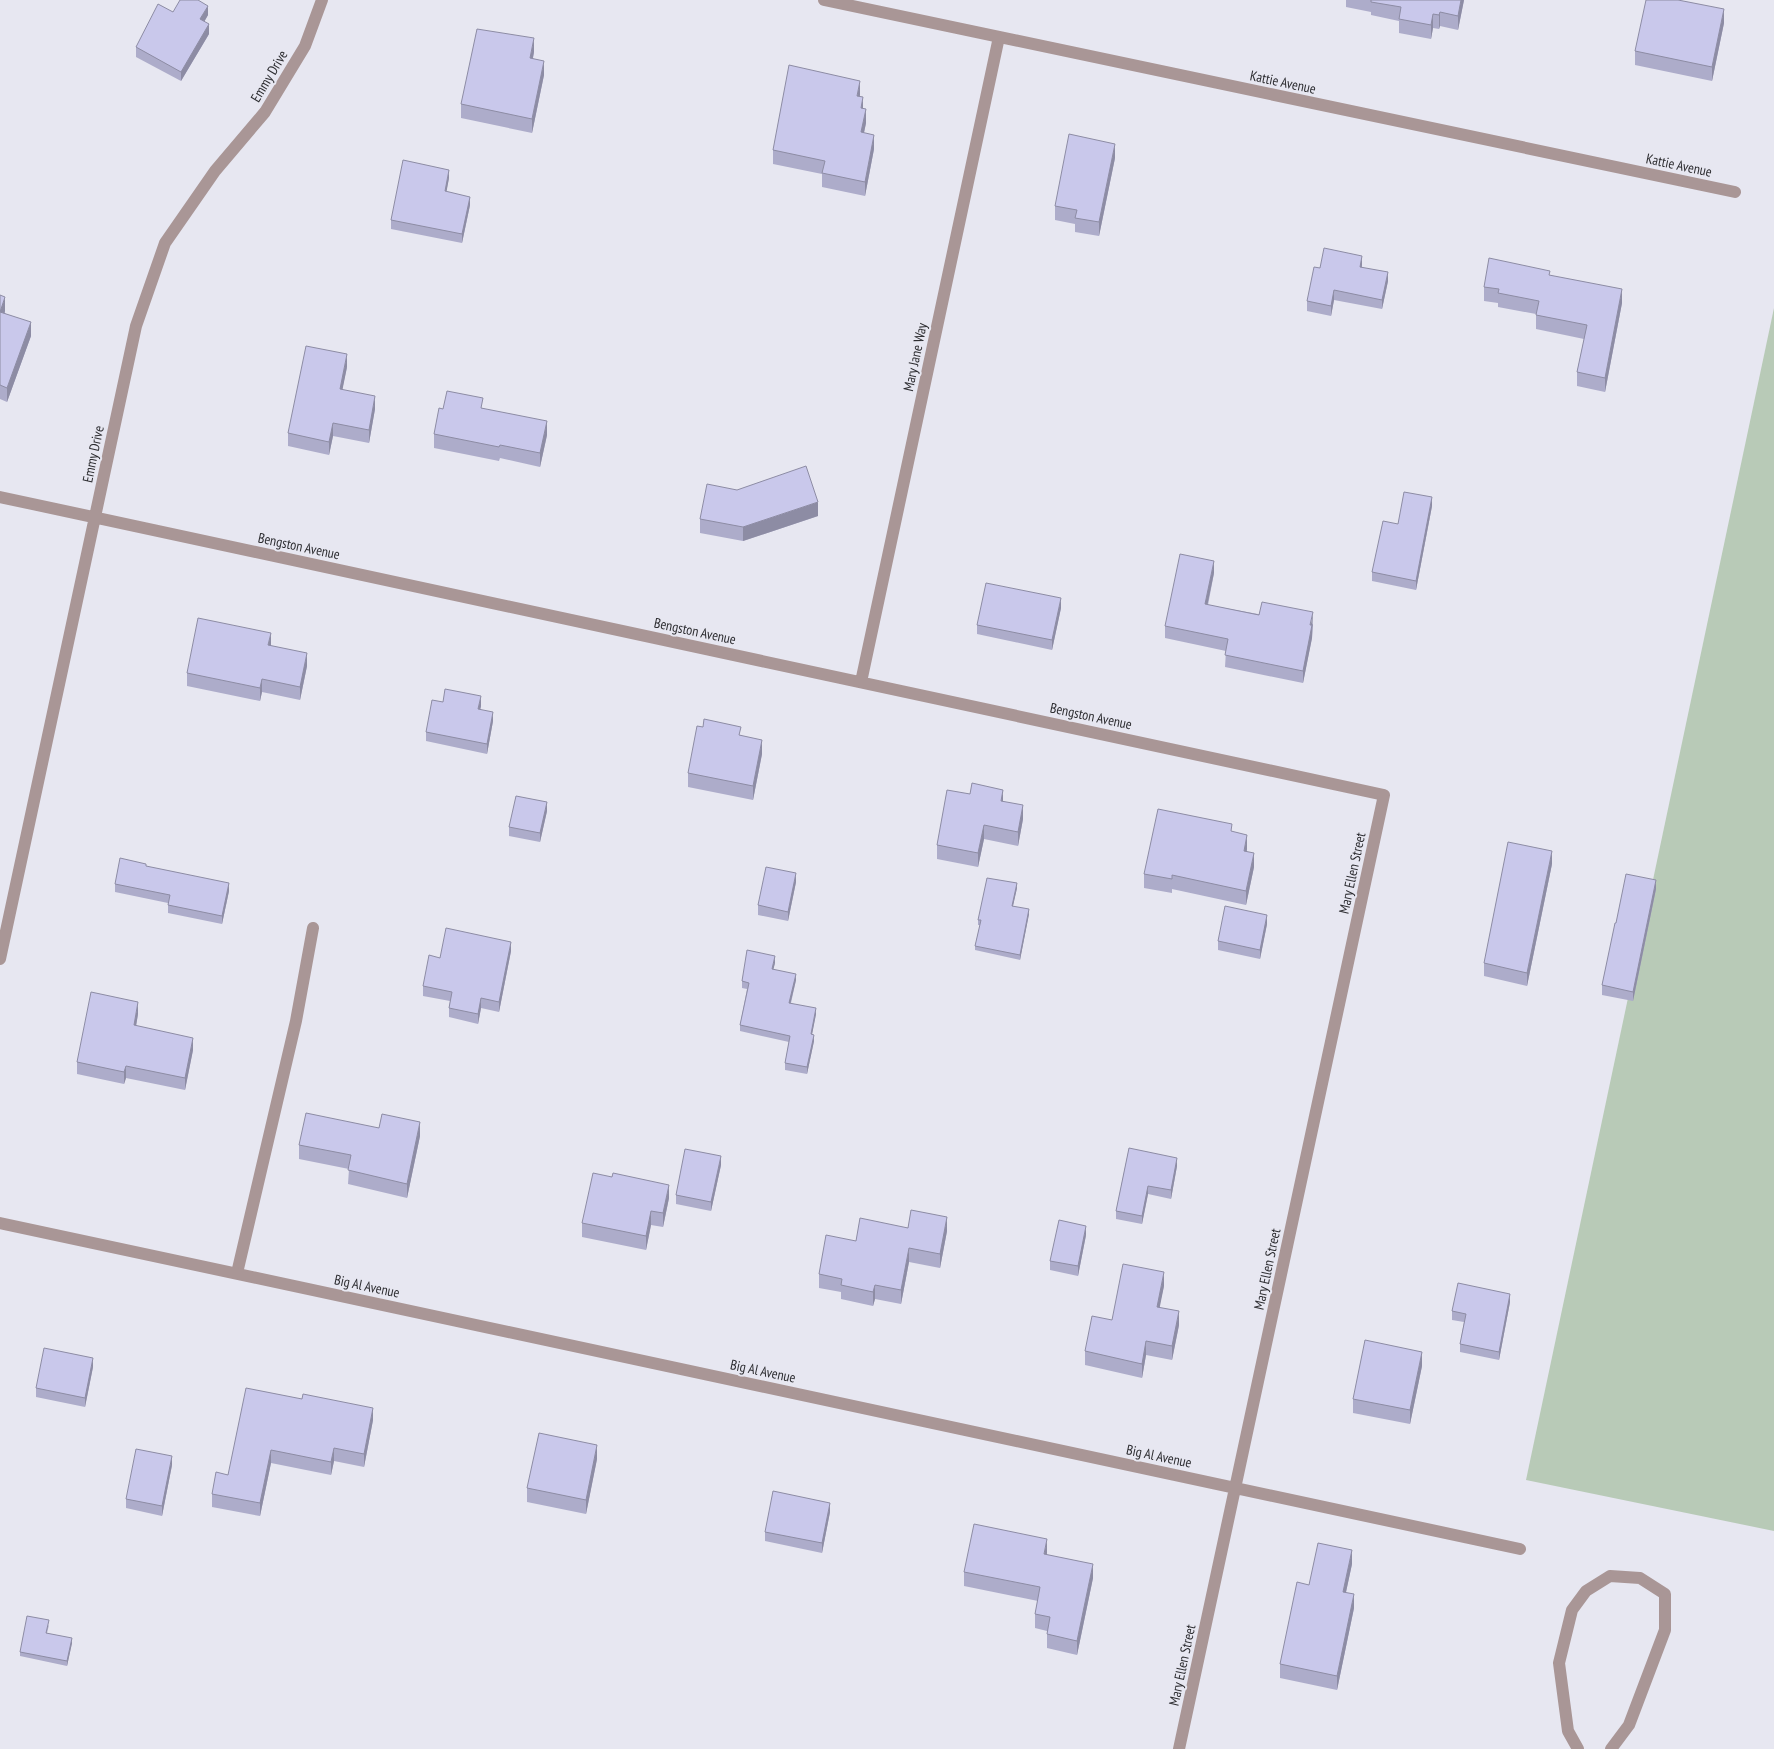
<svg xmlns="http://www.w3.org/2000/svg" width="1774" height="1749" viewBox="0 0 1774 1749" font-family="'PT Sans Narrow',sans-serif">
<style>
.green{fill:#b8cab7}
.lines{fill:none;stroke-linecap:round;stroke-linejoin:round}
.lane{stroke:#a99696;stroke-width:12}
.street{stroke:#a99696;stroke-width:12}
.wall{fill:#adacca}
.shaded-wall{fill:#8d8ca4}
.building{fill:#c9c8eb;stroke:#8d8ca4}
.labels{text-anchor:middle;stroke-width:4;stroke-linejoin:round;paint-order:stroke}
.street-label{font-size:14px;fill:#2d2d31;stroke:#e7e7f1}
</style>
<rect width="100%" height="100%" fill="#e7e7f1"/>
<path class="green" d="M 1774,308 L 1774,1531 L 1526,1480 Z"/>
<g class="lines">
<path class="lane" d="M 237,1273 L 296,1021 L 313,928
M 1578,1749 L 1568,1731 L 1559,1663 L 1572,1610 L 1586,1591 L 1610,1576 L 1640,1578 L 1665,1594 L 1665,1630 L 1629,1725 L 1611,1749"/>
<path class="street" d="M 824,0 L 1735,192
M 0,497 L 1384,795 L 1179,1749
M 861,682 L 999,37
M 0,959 L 136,326 L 165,243 L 215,171 L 265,112 L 305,46 L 322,0
M 0,1223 L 1520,1549"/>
</g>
<path class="wall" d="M 1346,0 L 1464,0 L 1458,30 L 1440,26 L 1439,29 L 1433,28 L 1431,39 L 1399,33 L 1399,21 L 1371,15 L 1371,12 L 1346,7 Z
M 173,12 L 208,15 L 204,22 L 209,34 L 181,81 L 136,57 L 136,47 Z
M 1724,23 L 1712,81 L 1635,65 L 1635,51 Z
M 534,52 L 533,58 L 544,75 L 532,133 L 461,118 L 461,104 Z
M 860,95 L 860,97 L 863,108 L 866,123 L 864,133 L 874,149 L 865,196 L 822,187 L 822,174 L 773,164 L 773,150 Z
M 1115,158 L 1099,236 L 1075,232 L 1075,224 L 1055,220 L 1055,206 Z
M 449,178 L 446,192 L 470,205 L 462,243 L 391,229 L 391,220 Z
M 1362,265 L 1362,267 L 1388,281 L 1382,309 L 1334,300 L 1331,316 L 1307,311 L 1307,301 L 1320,268 Z
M 1550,276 L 1622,303 L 1605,392 L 1577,386 L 1577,372 L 1584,339 L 1536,329 L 1536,314 L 1498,307 L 1498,303 L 1484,301 L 1484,287 Z
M 0,295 L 5,311 L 5,313 L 31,336 L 7,402 L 0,399 Z
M 347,367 L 342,390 L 375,409 L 369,443 L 333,436 L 329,455 L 288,446 L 288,433 Z
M 483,408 L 547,435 L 540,467 L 500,458 L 499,461 L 434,448 L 434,434 L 443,409 Z
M 1432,506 L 1416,590 L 1372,581 L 1372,572 L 1398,524 Z
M 818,516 L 743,541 L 700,533 L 700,519 Z
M 1214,573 L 1208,605 L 1313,624 L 1312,638 L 1303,683 L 1225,667 L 1226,651 L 1165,638 L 1165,626 Z
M 1061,608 L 1052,650 L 977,634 L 977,625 Z
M 271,646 L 307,666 L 300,700 L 262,692 L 260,701 L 187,686 L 187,673 Z
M 443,702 L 481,706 L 480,710 L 493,721 L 487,754 L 426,741 L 426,732 Z
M 741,735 L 762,754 L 753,800 L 688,787 L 688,773 Z
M 970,794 L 1003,801 L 1023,819 L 1018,846 L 984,839 L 978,867 L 937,859 L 937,845 Z
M 547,811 L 540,842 L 509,836 L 509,827 Z
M 1232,832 L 1247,849 L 1247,851 L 1254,867 L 1246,905 L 1172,889 L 1172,893 L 1144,888 L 1144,874 Z
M 1552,864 L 1527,986 L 1484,976 L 1484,963 Z
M 146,866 L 229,891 L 222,924 L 168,913 L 168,903 L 115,892 L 115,884 Z
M 796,882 L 788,921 L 758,915 L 758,905 Z
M 1017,888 L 1013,906 L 1029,914 L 1020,960 L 975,950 L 975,946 L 980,925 L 978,925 L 978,920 Z
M 1656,889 L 1633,1001 L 1602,995 L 1602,985 L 1616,923 Z
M 1267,924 L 1260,959 L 1218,950 L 1218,941 Z
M 511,951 L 499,1012 L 481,1008 L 478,1024 L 449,1017 L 449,1008 L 450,1001 L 423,996 L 423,986 L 440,958 Z
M 775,963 L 773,969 L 796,980 L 791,1003 L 816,1014 L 812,1034 L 814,1041 L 807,1074 L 785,1070 L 785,1063 L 789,1042 L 740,1031 L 740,1025 L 747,989 L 742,988 L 742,981 Z
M 138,1014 L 136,1026 L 193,1050 L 185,1090 L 126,1078 L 124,1084 L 77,1074 L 77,1062 Z
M 420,1136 L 407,1198 L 348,1184 L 349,1169 L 299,1159 L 299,1145 Z
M 1129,1148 L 1177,1166 L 1171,1199 L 1148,1194 L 1142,1224 L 1116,1219 L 1116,1211 Z
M 721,1165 L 711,1211 L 676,1204 L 676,1195 Z
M 612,1177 L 669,1198 L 663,1227 L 651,1225 L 646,1250 L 582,1237 L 582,1223 Z
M 908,1228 L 947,1231 L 940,1268 L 909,1262 L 901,1304 L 875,1299 L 873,1306 L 841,1299 L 841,1292 L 819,1288 L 819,1274 L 856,1241 Z
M 1086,1235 L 1078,1276 L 1050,1270 L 1050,1261 Z
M 1164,1286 L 1159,1307 L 1179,1325 L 1172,1360 L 1146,1355 L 1142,1378 L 1085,1365 L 1085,1351 L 1112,1320 Z
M 1510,1302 L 1499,1360 L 1460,1352 L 1460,1344 L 1464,1322 L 1452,1320 L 1452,1311 Z
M 1422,1366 L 1410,1424 L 1353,1413 L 1353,1399 Z
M 93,1367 L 85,1407 L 36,1397 L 36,1388 Z
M 302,1399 L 373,1420 L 364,1467 L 334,1461 L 331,1475 L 271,1463 L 260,1516 L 212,1507 L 212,1494 L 228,1475 Z
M 597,1459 L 586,1514 L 527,1502 L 527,1488 Z
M 172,1465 L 162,1516 L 126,1508 L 126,1499 Z
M 830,1512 L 822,1553 L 765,1541 L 765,1532 Z
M 1047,1553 L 1047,1555 L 1093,1578 L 1077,1655 L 1047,1648 L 1047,1631 L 1035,1628 L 1035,1614 L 1038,1601 L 964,1586 L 964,1572 Z
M 1352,1564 L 1346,1592 L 1354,1608 L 1337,1690 L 1280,1678 L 1280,1664 L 1309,1585 Z
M 49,1625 L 47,1633 L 72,1643 L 67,1666 L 20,1656 L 20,1652 Z"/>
<path class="shaded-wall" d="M 1461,0 L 1464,0 L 1458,30 L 1458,16 Z
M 208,6 L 208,15 L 200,29 L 200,19 Z
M 1724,9 L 1724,23 L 1712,81 L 1712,67 Z
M 1440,12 L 1440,26 L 1439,29 L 1439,15 Z
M 1433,14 L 1433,28 L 1431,39 L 1431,25 Z
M 209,24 L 209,34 L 181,81 L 181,72 Z
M 534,38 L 534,52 L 530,72 L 530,58 Z
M 544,61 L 544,75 L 532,133 L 532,119 Z
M 860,81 L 860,95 L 857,110 L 857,96 Z
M 863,97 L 863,111 L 861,108 Z
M 866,109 L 866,123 L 861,146 L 861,132 Z
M 874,135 L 874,149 L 865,196 L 865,182 Z
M 1115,144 L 1115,158 L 1099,236 L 1099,222 Z
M 449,170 L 449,178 L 445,200 L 445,191 Z
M 470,197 L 470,205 L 462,243 L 462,234 Z
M 1362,256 L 1362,265 L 1360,276 L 1360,267 Z
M 1388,272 L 1388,281 L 1382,309 L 1382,300 Z
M 1622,289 L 1622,303 L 1605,392 L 1605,378 Z
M 1334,290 L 1334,300 L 1331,316 L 1331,306 Z
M 5,297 L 5,311 L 0,326 L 0,312 Z
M 31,322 L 31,336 L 7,402 L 7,388 Z
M 347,354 L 347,367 L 340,402 L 340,389 Z
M 375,396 L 375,409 L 369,443 L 369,430 Z
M 547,421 L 547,435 L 540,467 L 540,453 Z
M 333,423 L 333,436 L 329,455 L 329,442 Z
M 1432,497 L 1432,506 L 1416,590 L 1416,581 Z
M 818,502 L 818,516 L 743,541 L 743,527 Z
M 1214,561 L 1214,573 L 1205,616 L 1205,604 Z
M 1061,598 L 1061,608 L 1052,650 L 1052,640 Z
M 1313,612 L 1312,638 L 1303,683 L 1303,671 Z
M 271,633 L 271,646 L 268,658 L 268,645 Z
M 307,653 L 307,666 L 300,700 L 300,687 Z
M 262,679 L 262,692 L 260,701 L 260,688 Z
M 481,696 L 481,706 L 478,719 L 478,709 Z
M 493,712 L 493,721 L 487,754 L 487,744 Z
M 762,740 L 762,754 L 753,800 L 753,786 Z
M 1003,790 L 1003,803 L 1001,801 Z
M 547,802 L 547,811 L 540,842 L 540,833 Z
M 1023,805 L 1023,819 L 1018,846 L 1018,832 Z
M 984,825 L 984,839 L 978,867 L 978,853 Z
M 1247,835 L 1247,849 L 1244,865 L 1244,851 Z
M 1552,851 L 1552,864 L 1527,986 L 1527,973 Z
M 1254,853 L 1254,867 L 1246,905 L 1246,891 Z
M 796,873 L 796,882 L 788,921 L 788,912 Z
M 1656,880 L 1656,889 L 1633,1001 L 1633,992 Z
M 229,883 L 229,891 L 222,924 L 222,916 Z
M 1017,883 L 1017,888 L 1012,910 L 1012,906 Z
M 1029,909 L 1029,914 L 1020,960 L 1020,955 Z
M 1267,915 L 1267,924 L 1260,959 L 1260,950 Z
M 511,942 L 511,951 L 499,1012 L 499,1002 Z
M 775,956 L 775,963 L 772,975 L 772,969 Z
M 796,974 L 796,980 L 789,1009 L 789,1003 Z
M 481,998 L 481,1008 L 478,1024 L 478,1014 Z
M 138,1002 L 138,1014 L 134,1038 L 134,1025 Z
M 816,1008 L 816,1014 L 811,1040 L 811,1034 Z
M 814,1035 L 814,1041 L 807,1074 L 807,1067 Z
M 193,1038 L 193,1050 L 185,1090 L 185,1078 Z
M 126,1066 L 126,1078 L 124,1084 L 124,1072 Z
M 420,1122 L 420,1136 L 407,1198 L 407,1184 Z
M 721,1156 L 721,1165 L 711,1211 L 711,1202 Z
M 1177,1158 L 1177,1166 L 1171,1199 L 1171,1190 Z
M 669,1185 L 669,1198 L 663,1227 L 663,1213 Z
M 1148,1186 L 1148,1194 L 1142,1224 L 1142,1216 Z
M 651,1211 L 651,1225 L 646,1250 L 646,1236 Z
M 947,1217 L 947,1231 L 940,1268 L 940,1254 Z
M 1086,1226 L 1086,1235 L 1078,1276 L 1078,1266 Z
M 909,1248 L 909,1262 L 901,1304 L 901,1290 Z
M 1164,1272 L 1164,1286 L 1157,1321 L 1157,1307 Z
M 875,1285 L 875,1299 L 873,1306 L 873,1292 Z
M 1510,1294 L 1510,1302 L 1499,1360 L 1499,1352 Z
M 1179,1311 L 1179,1325 L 1172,1360 L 1172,1346 Z
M 1146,1341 L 1146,1355 L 1142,1378 L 1142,1364 Z
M 1422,1352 L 1422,1366 L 1410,1424 L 1410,1410 Z
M 93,1358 L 93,1367 L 85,1407 L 85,1398 Z
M 373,1408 L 373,1420 L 364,1467 L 364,1454 Z
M 597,1445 L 597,1459 L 586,1514 L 586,1500 Z
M 334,1448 L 334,1461 L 331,1475 L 331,1462 Z
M 271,1450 L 271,1463 L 260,1516 L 260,1503 Z
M 172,1456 L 172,1465 L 162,1516 L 162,1506 Z
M 830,1503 L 830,1512 L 822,1553 L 822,1543 Z
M 1047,1539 L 1047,1553 L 1044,1568 L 1044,1554 Z
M 1352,1550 L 1352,1564 L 1343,1606 L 1343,1592 Z
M 1093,1564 L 1093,1578 L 1077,1655 L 1077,1641 Z
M 1354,1594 L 1354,1608 L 1337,1690 L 1337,1676 Z
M 72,1638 L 72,1643 L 67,1666 L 67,1661 Z"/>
<path class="building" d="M 180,0 L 198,0 L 208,6 L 200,19 L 209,24 L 181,72 L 136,47 L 158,4 L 173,12 Z
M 1371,0 L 1461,0 L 1458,16 L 1440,12 L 1439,15 L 1433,14 L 1431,25 L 1399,19 L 1401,7 L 1371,2 Z
M 1646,0 L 1678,0 L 1724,9 L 1712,67 L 1635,51 Z
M 477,29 L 534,38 L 530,58 L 544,61 L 532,119 L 461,104 Z
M 789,65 L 860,81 L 857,96 L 863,97 L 861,108 L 866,109 L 861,132 L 874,135 L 865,182 L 822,173 L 825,161 L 773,150 Z
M 1069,134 L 1115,144 L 1099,222 L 1075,218 L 1077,210 L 1055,206 Z
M 403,160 L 449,170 L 445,191 L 470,197 L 462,234 L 391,220 Z
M 1324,248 L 1362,256 L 1360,267 L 1388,272 L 1382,300 L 1334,290 L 1331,306 L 1307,301 L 1314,267 L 1320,268 Z
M 1489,258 L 1550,271 L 1549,275 L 1622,289 L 1605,378 L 1577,372 L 1587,325 L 1536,315 L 1539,301 L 1498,293 L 1499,289 L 1484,287 Z
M 0,295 L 5,297 L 0,312 L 31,322 L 7,388 L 0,385 Z
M 306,346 L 347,354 L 340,389 L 375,396 L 369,430 L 333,423 L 329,442 L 288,433 Z
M 447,391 L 483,398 L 481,408 L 547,421 L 540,453 L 500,445 L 499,447 L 434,434 L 439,408 L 443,409 Z
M 806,466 L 818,502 L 743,527 L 700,519 L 707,484 L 737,490 Z
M 1404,492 L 1432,497 L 1416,581 L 1372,572 L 1383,521 L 1398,524 Z
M 1180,554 L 1214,561 L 1205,604 L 1259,615 L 1262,602 L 1313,612 L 1310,625 L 1312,625 L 1303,671 L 1225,655 L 1228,639 L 1165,626 Z
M 986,583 L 1061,598 L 1052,640 L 977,625 Z
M 198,618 L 271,633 L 268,645 L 307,653 L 300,687 L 262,679 L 260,688 L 187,673 Z
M 445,689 L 481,696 L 478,709 L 493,712 L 487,744 L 426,732 L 432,700 L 443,702 Z
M 704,719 L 741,727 L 739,735 L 762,740 L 753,786 L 688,773 L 697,726 L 703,727 Z
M 972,783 L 1003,790 L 1001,801 L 1023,805 L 1018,832 L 984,825 L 978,853 L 937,845 L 947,790 L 970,794 Z
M 516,796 L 547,802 L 540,833 L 509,827 Z
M 1158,809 L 1232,824 L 1231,831 L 1247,835 L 1244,851 L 1254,853 L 1246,891 L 1172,875 L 1172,879 L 1144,874 Z
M 1508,842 L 1552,851 L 1527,973 L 1484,963 Z
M 120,858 L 146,864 L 146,866 L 229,883 L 222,916 L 168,905 L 170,895 L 115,884 Z
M 766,867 L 796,873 L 788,912 L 758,905 Z
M 1626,874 L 1656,880 L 1633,992 L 1602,985 L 1615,923 L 1616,923 Z
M 987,878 L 1017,883 L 1012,906 L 1029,909 L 1020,955 L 975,946 L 981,920 L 978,920 Z
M 1225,906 L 1267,915 L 1260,950 L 1218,941 Z
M 446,928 L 511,942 L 499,1002 L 481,998 L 478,1014 L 449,1008 L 452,992 L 423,986 L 429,955 L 440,958 Z
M 747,950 L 775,956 L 772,969 L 796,974 L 789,1003 L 816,1008 L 811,1034 L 814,1035 L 807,1067 L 785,1063 L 790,1036 L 740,1025 L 749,983 L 742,981 Z
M 91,992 L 138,1002 L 134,1025 L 193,1038 L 185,1078 L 126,1066 L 124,1072 L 77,1062 Z
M 306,1113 L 379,1128 L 382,1114 L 420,1122 L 407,1184 L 348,1170 L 351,1155 L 299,1145 Z
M 1129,1148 L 1177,1158 L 1171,1190 L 1148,1186 L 1142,1216 L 1116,1211 Z
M 685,1149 L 721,1156 L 711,1202 L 676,1195 Z
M 593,1173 L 612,1177 L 613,1173 L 669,1185 L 663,1213 L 651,1211 L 646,1236 L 582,1223 Z
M 911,1210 L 947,1217 L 940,1254 L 909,1248 L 901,1290 L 875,1285 L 873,1292 L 841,1285 L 842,1279 L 819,1274 L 826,1235 L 856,1241 L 860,1218 L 908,1228 Z
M 1059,1220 L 1086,1226 L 1078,1266 L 1050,1261 Z
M 1123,1264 L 1164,1272 L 1157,1307 L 1179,1311 L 1172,1346 L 1146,1341 L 1142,1364 L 1085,1351 L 1092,1316 L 1112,1320 Z
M 1458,1283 L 1510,1294 L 1499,1352 L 1460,1344 L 1466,1314 L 1452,1311 Z
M 1365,1340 L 1422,1352 L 1410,1410 L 1353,1399 Z
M 44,1348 L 93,1358 L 85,1398 L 36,1388 Z
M 246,1388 L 302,1399 L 303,1394 L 373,1408 L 364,1454 L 334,1448 L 331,1462 L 271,1450 L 260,1503 L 212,1494 L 216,1472 L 228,1475 Z
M 539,1433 L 597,1445 L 586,1500 L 527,1488 Z
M 136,1449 L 172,1456 L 162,1506 L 126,1499 Z
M 773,1491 L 830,1503 L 822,1543 L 765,1532 Z
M 974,1524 L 1047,1539 L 1044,1554 L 1093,1564 L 1077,1641 L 1047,1634 L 1050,1617 L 1035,1614 L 1040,1587 L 964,1572 Z
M 1318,1543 L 1352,1550 L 1343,1592 L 1354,1594 L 1337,1676 L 1280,1664 L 1297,1582 L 1309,1585 Z
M 27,1616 L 49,1620 L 46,1633 L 72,1638 L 67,1661 L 20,1652 Z"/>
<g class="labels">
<g class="street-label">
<text transform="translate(269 76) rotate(-59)" y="5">Emmy Drive</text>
<text transform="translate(1283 82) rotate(12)" y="5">Kattie Avenue</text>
<text transform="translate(1679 165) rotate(12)" y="5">Kattie Avenue</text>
<text transform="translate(915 357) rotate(-78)" y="5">Mary Jane Way</text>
<text transform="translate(93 454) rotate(-78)" y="5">Emmy Drive</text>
<text transform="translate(299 546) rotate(12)" y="5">Bengston Avenue</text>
<text transform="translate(695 631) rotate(12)" y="5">Bengston Avenue</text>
<text transform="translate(1091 716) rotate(12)" y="5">Bengston Avenue</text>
<text transform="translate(1352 873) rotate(-78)" y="5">Mary Ellen Street</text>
<text transform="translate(1267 1269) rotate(-78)" y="5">Mary Ellen Street</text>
<text transform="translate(367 1286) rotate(12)" y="5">Big Al Avenue</text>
<text transform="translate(763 1371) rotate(12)" y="5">Big Al Avenue</text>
<text transform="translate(1159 1456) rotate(12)" y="5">Big Al Avenue</text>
<text transform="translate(1182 1665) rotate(-78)" y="5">Mary Ellen Street</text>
</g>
</g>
</svg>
